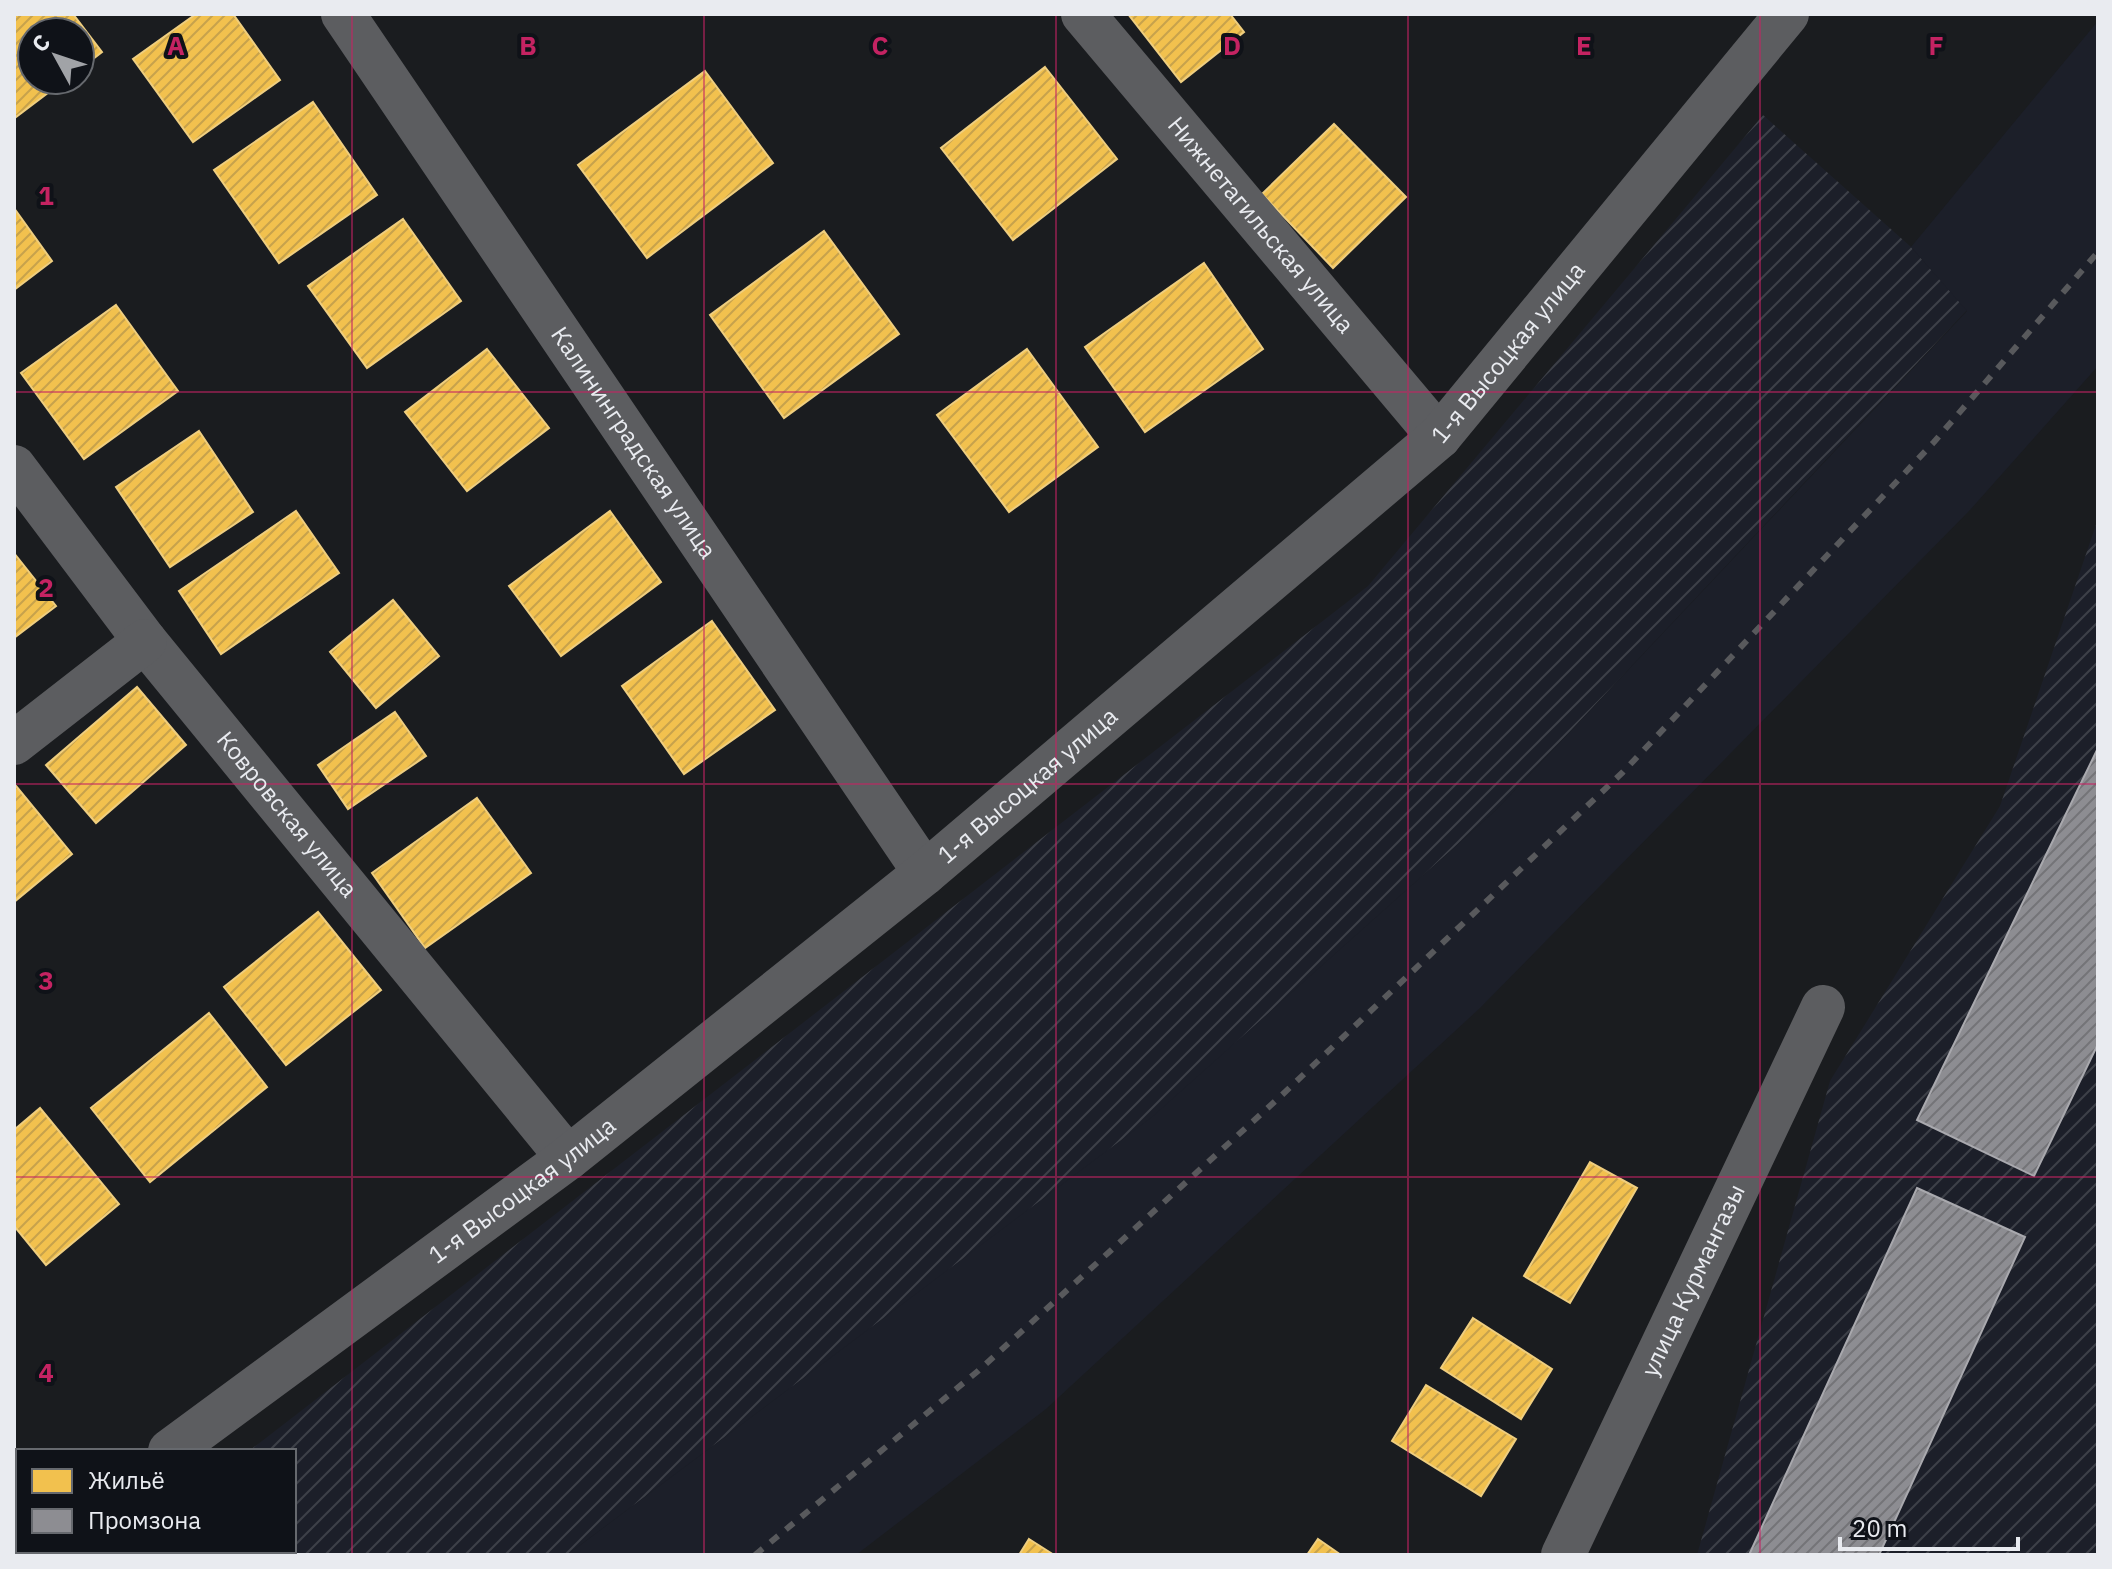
<svg xmlns="http://www.w3.org/2000/svg" width="2112" height="1569" viewBox="0 0 2112 1569" font-family="'IBM Plex Sans',sans-serif">
<style>
.industrial{fill:url(#industrial-furrows)}
.built{fill:#1c1f29}
.homes{fill:url(#homes-hatch);stroke:#efce7f;stroke-width:2}
.industry{fill:url(#industry-hatch);stroke:#a9a9ae;stroke-width:2}
.lines{fill:none;stroke-linecap:round;stroke-linejoin:round}
.street{stroke:#5c5d60;stroke-width:44}
.rail{stroke:#58595c;stroke-width:6;stroke-dasharray:10 10;stroke-linecap:butt}
.grid{fill:none;stroke:#c42362;stroke-width:2;stroke-opacity:0.55}
.labels{text-anchor:middle;stroke-width:8;stroke-linejoin:round;paint-order:stroke}
.street-label{font-size:24px;fill:#e9ebf0;stroke:#0f1218}
.grid-label{font-size:26px;text-anchor:middle;font-weight:bold;fill:#c42362;stroke:#0f1218;stroke-width:8;stroke-linejoin:round;paint-order:stroke}
</style>
<defs>
<pattern id="industrial-furrows" width="10" height="10" patternUnits="userSpaceOnUse" patternTransform="scale(2)"><rect width="10" height="10" fill="#1c1f29"/><path d="M-1 1l2-2M0 10L10 0M9 11l2-2" fill="none" stroke="#3d4048"/></pattern>
<pattern id="homes-hatch" width="6" height="6" patternUnits="userSpaceOnUse" patternTransform="scale(2)"><rect width="6" height="6" fill="#f2c14e"/><path d="M-1 1l2-2M0 6l6-6M5 7l2-2" fill="none" stroke="#c7a24c"/></pattern>
<pattern id="industry-hatch" width="6" height="6" patternUnits="userSpaceOnUse" patternTransform="scale(2)"><rect width="6" height="6" fill="#8d8d92"/><path d="M-1 1l2-2M0 6l6-6M5 7l2-2" fill="none" stroke="#747478"/></pattern>
</defs>
<rect width="100%" height="100%" fill="#1a1c1f"/>
<path class="industrial" d="M 1763,115 L 1911,247 L 1967,310 L 1496,810 L 1153,1117 L 567,1555 L 114,1555 L 120,1551 L 294,1551 L 294,1451 L 249,1451 L 1368,586 Z
M 2098,519 L 2098,1555 L 1697,1555 L 1830,1081 L 2000,806 Z"/>
<path class="built" d="M 2098,21 L 2098,366 L 1970,510 L 1480,1008 L 1046,1409 L 856,1555 L 567,1555 L 1152,1117 L 1496,810 L 1967,311 L 1911,247 Z"/>
<path class="homes" d="M 14,14 L 73,14 L 102,52 L 80,69 L 80,32 L 32,32 L 32,80 L 65,80 L 16,117 L 14,114 Z
M 196,14 L 233,14 L 280,80 L 193,142 L 133,59 Z
M 1128,14 L 1230,14 L 1244,32 L 1181,82 Z
M 1045,67 L 1117,159 L 1013,240 L 941,148 Z
M 705,71 L 773,163 L 647,258 L 578,165 Z
M 313,102 L 377,195 L 279,263 L 214,170 Z
M 1334,124 L 1406,197 L 1333,268 L 1262,194 Z
M 14,208 L 52,261 L 14,290 Z
M 403,219 L 461,301 L 367,368 L 308,286 Z
M 824,231 L 899,334 L 784,418 L 710,315 Z
M 1204,263 L 1263,349 L 1145,432 L 1085,347 Z
M 116,305 L 178,391 L 84,459 L 21,373 Z
M 487,349 L 549,428 L 467,491 L 405,412 Z
M 1027,349 L 1098,447 L 1009,512 L 937,415 Z
M 199,431 L 253,512 L 170,567 L 116,487 Z
M 296,511 L 339,573 L 221,654 L 179,591 Z
M 610,511 L 661,582 L 561,656 L 509,586 Z
M 14,553 L 56,606 L 14,638 Z
M 393,600 L 439,656 L 376,708 L 330,652 Z
M 712,621 L 775,710 L 684,774 L 622,686 Z
M 137,687 L 186,745 L 96,823 L 46,765 Z
M 395,712 L 426,756 L 348,809 L 318,765 Z
M 16,786 L 72,854 L 14,902 L 14,787 Z
M 477,798 L 531,873 L 425,948 L 372,873 Z
M 318,912 L 381,990 L 286,1065 L 224,987 Z
M 209,1013 L 267,1087 L 150,1182 L 91,1108 Z
M 40,1108 L 119,1204 L 46,1265 L 14,1226 L 14,1130 Z
M 1590,1162 L 1637,1188 L 1570,1303 L 1524,1276 Z
M 1473,1318 L 1552,1369 L 1521,1419 L 1441,1368 Z
M 1426,1385 L 1516,1439 L 1481,1496 L 1392,1441 Z
M 1029,1539 L 1054,1555 L 1019,1555 Z
M 1318,1539 L 1341,1555 L 1307,1555 Z"/>
<path class="industry" d="M 2098,748 L 2098,1044 L 2034,1176 L 1917,1120 Z
M 1917,1188 L 2025,1237 L 1879,1555 L 1749,1555 Z"/>
<g class="lines">
<g class="street">
<path id="s1" d="M 343,14 L 925,873"/>
<path id="s2" d="M 1083,14 L 1439,437"/>
<path id="s3" d="M 14,467 L 145,641 L 568,1158"/>
<path d="M 14,743 L 145,641"/>
<path id="s4" d="M 170,1451 L 568,1158 L 925,873 L 1439,437 L 1787,14"/>
<path d="M 15,1555 L 21,1551"/>
<path id="s5" d="M 1563,1555 L 1823,1007"/>
</g>
<path class="rail" d="M 755,1555 L 978,1371 L 1282,1095 L 1623,772 L 1934,442 L 2098,252"/>
</g>
<path class="grid" d="M 352,14 L 352,1555M 704,14 L 704,1555M 1056,14 L 1056,1555M 1408,14 L 1408,1555M 1760,14 L 1760,1555M 14,392 L 2098,392M 14,784 L 2098,784M 14,1177 L 2098,1177"/>
<g class="labels">
<g class="street-label">
<text dy="8" stroke="none"><textPath href="#s2" startOffset="276">Нижнетагильская улица</textPath></text>
<text dy="8" stroke="none"><textPath href="#s4" startOffset="1734">1-я Высоцкая улица</textPath></text>
<text dy="8" stroke="none"><textPath href="#s1" startOffset="518">Калининградская улица</textPath></text>
<text dy="8" stroke="none"><textPath href="#s4" startOffset="1086">1-я Высоцкая улица</textPath></text>
<text dy="8" stroke="none"><textPath href="#s3" startOffset="442">Ковровская улица</textPath></text>
<text dy="8" stroke="none"><textPath href="#s4" startOffset="438">1-я Высоцкая улица</textPath></text>
<text dy="8" stroke="none"><textPath href="#s5" startOffset="304">улица Курмангазы</textPath></text>
</g>
</g>
<g class="grid-label">
<text x="176" y="55">A</text>
<text x="528" y="55">B</text>
<text x="880" y="55">C</text>
<text x="1232" y="55">D</text>
<text x="1584" y="55">E</text>
<text x="1936" y="55">F</text>
<text x="46" y="205">1</text>
<text x="46" y="597">2</text>
<text x="46" y="990">3</text>
<text x="46" y="1382">4</text>
</g>
<rect width="2112" height="1569" fill="none" stroke="#e9ebf0" stroke-width="32"/>
<rect x="16" y="1449" width="280" height="104" fill="#0f1218" stroke="#66696e" stroke-width="2"/>
<rect x="32" y="1469" width="40" height="24" fill="#f2c14e" stroke="#66696e" stroke-width="2"/>
<text x="88" y="1489" font-size="24" fill="#e9ebf0">Жильё</text>
<rect x="32" y="1509" width="40" height="24" fill="#8d8d92" stroke="#66696e" stroke-width="2"/>
<text x="88" y="1529" font-size="24" fill="#e9ebf0">Промзона</text>
<g transform="translate(56 56) rotate(310)"><circle r="38" fill="#0f1218" stroke="#66696e" stroke-width="2"/>
<path d="M0-6L14 30L0 20L-14 30Z" fill="#a1a3a7"/>
<text y="-12" font-size="22" font-weight="bold" text-anchor="middle" fill="#e9ebf0">С</text>
</g>
<path d="M1840 1537v12h178v-12" fill="none" stroke="#e9ebf0" stroke-width="4"/>
<text x="1852" y="1537" font-size="24" fill="#e9ebf0" stroke="#0f1218" stroke-width="6" paint-order="stroke">20 m</text>
</svg>
